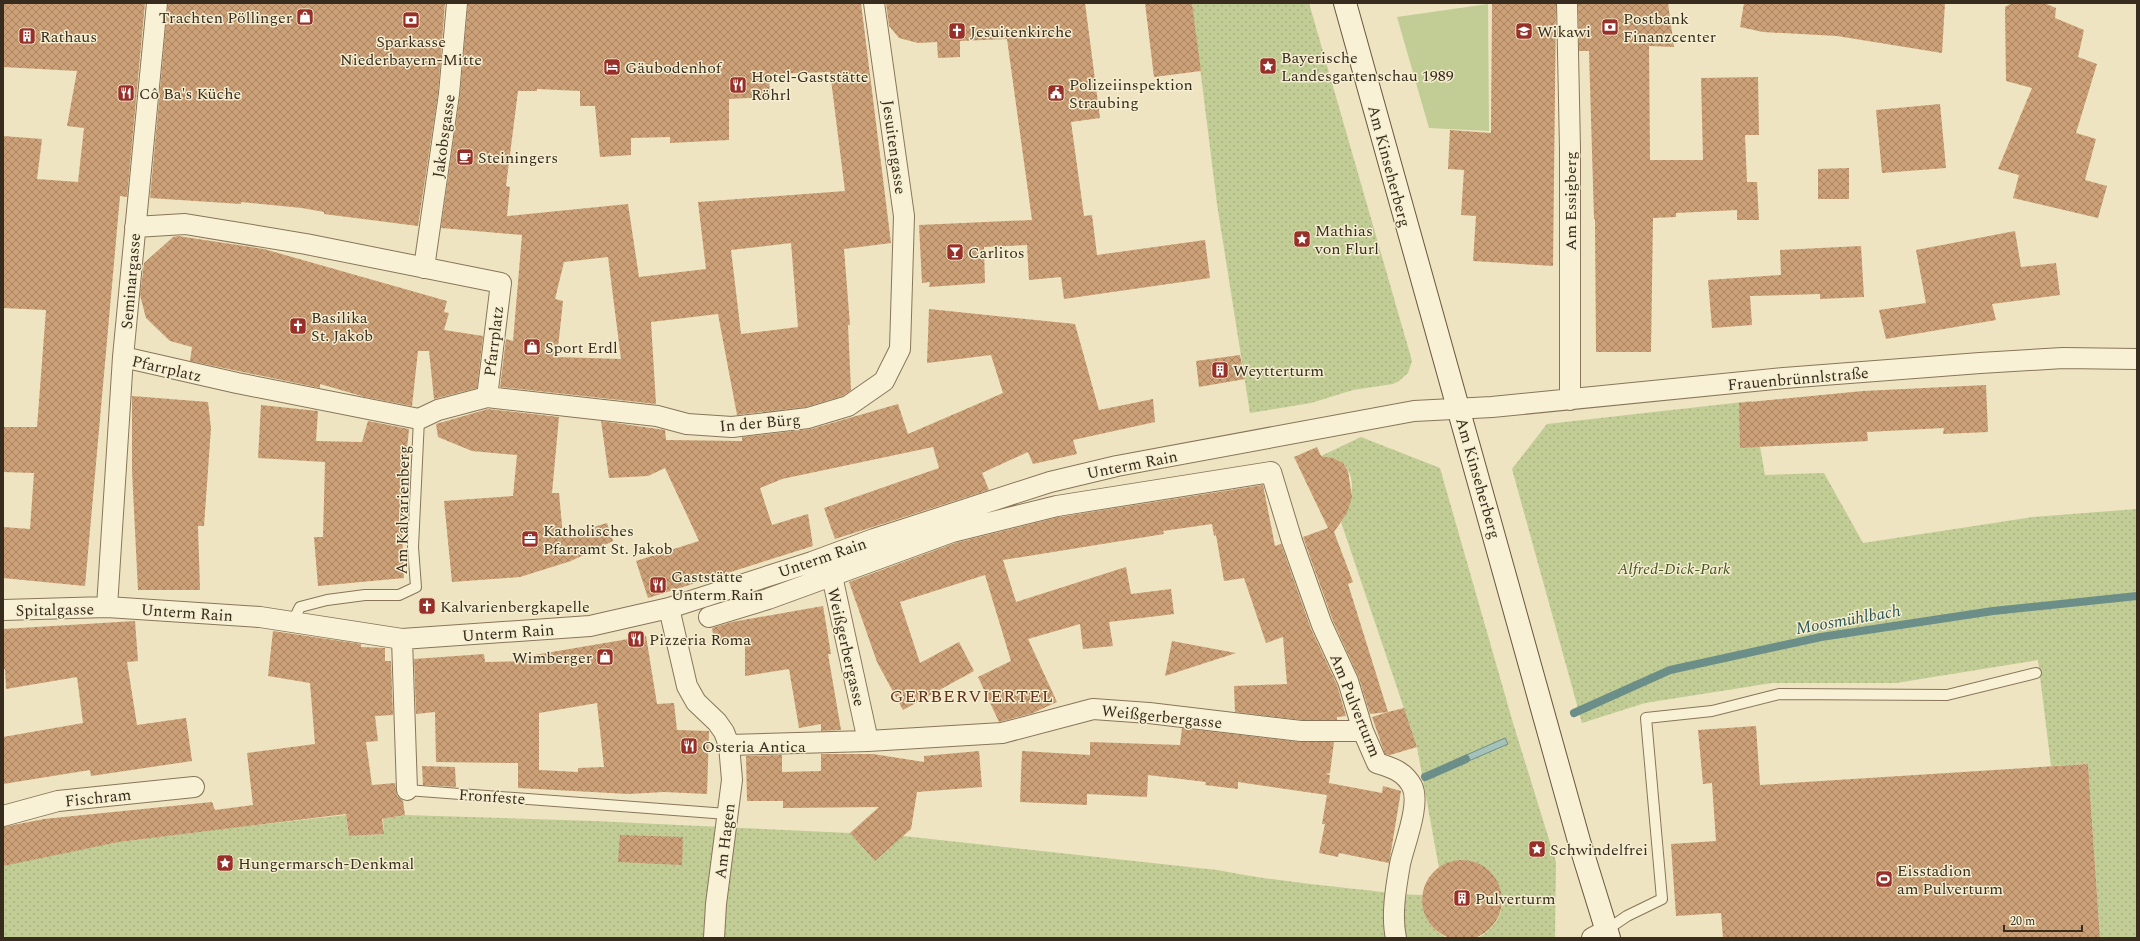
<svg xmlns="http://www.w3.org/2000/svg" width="2140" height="941" viewBox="0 0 2140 941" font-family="Spectral,serif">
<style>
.green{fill:#c2cc95}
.park{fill:url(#park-dots)}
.water{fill:#a4c1ba;stroke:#6b8f88}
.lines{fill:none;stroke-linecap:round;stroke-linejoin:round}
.stream{stroke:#6b8f88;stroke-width:8}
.building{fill:url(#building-cross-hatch);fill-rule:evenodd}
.lane-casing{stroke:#887559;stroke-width:12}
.street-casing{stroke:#887559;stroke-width:22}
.secondary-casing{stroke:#6a563c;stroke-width:24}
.lane{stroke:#f9f1d5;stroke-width:10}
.street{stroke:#f9f1d5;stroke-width:20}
.secondary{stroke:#f9f1d5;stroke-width:22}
.labels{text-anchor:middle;stroke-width:3;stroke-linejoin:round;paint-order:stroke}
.poi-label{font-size:16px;fill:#372c1d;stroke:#f6eed1;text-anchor:start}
.street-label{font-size:16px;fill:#372c1d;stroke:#f6eed1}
.park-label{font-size:16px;font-style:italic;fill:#445423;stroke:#f6eed1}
.water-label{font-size:17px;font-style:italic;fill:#2c5757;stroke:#f6eed1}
.quarter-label{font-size:18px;letter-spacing:1px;fill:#64311c;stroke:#f6eed1}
</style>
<defs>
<pattern id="park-dots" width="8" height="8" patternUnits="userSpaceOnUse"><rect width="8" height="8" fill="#c2cc95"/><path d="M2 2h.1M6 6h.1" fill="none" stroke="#a7af80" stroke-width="1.8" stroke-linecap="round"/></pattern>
<pattern id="building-cross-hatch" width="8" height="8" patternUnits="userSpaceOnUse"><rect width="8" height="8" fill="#cda177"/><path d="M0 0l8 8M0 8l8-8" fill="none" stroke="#a78361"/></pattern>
</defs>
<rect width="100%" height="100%" fill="#eee4c1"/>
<path class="green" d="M 1488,4 L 1489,131 L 1429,128 L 1397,17 Z"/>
<path class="park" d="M 1192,3 L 1309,3 L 1412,361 L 1408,373 L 1399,381 L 1393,384 L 1353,390 L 1311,403 L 1250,413 L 1217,204 Z
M 1752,401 L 1765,475 L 1824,473 L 1863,543 L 2033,517 L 2137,509 L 2137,938 L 2100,938 L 2088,764 L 2051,766 L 2038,660 L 1896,683 L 1772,683 L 1645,703 L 1582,723 L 1512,469 L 1547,424 Z
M 1361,437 L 1440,468 L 1513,723 L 1556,862 L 1555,938 L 1478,938 C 1529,910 1491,840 1439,868 L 1417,747 L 1341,522 C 1351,507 1359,476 1342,463 C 1336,458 1328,457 1321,456 Z
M 346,815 L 349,836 L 384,834 L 383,819 L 405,815 L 594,821 L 850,833 L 875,861 L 903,836 L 1217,870 C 1263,879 1308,884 1355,889 C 1378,891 1399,895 1422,895 C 1422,915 1430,929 1447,938 L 3,938 L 3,865 L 119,842 L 229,828 Z"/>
<path class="water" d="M 1505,738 L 1508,744 L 1457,766 L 1455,760 Z"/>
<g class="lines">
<path class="stream" d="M 1574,713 L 1670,670 L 1821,637 L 1993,611 L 2137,596
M 1425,777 L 1466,759"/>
</g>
<path class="building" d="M 3,3 L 145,3 L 127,197 L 120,196 L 85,586 L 3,578 L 3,527 L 30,529 L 34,473 L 3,472 L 3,427 L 37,427 L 46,310 L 3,308 L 3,136 L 42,139 L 37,179 L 78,182 L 84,128 L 67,126 L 77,71 L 3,67 Z
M 168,3 L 445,3 L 438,93 L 418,226 L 324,214 L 324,212 L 302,208 L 241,202 L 241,204 L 150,198 Z
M 468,3 L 861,3 L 891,243 L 844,249 L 850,325 L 848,325 L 851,390 L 843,396 L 806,407 L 737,415 L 718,314 L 651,322 L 656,404 L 500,387 L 506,339 L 513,341 L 522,235 L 441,228 L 460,95 ZM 830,72 L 845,191 L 698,202 L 706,269 L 639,277 L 628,204 L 507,216 L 510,187 L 506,186 L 518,91 L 537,91 L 537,89 L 580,91 L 580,106 L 595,106 L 600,157 L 631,155 L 631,138 L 670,137 L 670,143 L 729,140 L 729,99 L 770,97 L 769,74 ZM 791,243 L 798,327 L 741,334 L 731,250 ZM 608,257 L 621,359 L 557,357 L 563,301 L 555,299 L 564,262 Z
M 886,3 L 1085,3 L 1100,118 L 1071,122 L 1084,216 L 1092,215 L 1097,255 L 1205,240 L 1210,278 L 1064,299 L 1061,277 L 1029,280 L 1027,245 L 984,247 L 985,283 L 929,287 L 930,282 L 922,283 L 919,225 L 1032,220 L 1007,39 L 960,41 L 960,57 L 938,58 L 937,42 L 918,43 L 899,38 L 889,26 Z
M 1145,3 L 1192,3 L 1201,71 L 1154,77 Z
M 1492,3 L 1556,3 L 1553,266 L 1473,261 L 1476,216 L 1461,215 L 1464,170 L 1448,169 L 1450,130 L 1491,133 Z
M 1578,3 L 1668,3 L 1674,47 L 1649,46 L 1650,160 L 1703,160 L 1701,78 L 1758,77 L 1759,135 L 1745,135 L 1747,182 L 1757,182 L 1759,220 L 1737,220 L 1737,210 L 1676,213 L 1676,217 L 1653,218 L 1651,352 L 1596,352 L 1595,219 L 1594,219 L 1589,51 L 1579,51 Z
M 1744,3 L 1945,3 L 1942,53 L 1837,36 L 1763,32 L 1740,27 Z
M 2012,3 L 2044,3 L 2056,8 L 2055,18 L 2084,30 L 2078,57 L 2097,64 L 2076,133 L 2096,139 L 2085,180 L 2107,186 L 2098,218 L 2013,198 L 2019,175 L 1998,169 L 2032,88 L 2006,81 L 2005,7 Z
M 1940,104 L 1946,168 L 1882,173 L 1876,110 Z
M 1849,168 L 1849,199 L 1818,199 L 1818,169 Z
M 2015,231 L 2021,267 L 2056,263 L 2060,295 L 1992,304 L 1996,320 L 1886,339 L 1879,310 L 1926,303 L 1916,250 Z
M 178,236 L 264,249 L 447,301 L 444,312 L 449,313 L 444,330 L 483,336 L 477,388 L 434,399 L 429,351 L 418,351 L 412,406 L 365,397 L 320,384 L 320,388 L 190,361 L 192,347 L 170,341 L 146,318 L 140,295 L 144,263 L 173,237 Z
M 1861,246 L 1864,297 L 1820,299 L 1820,294 L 1750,296 L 1752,325 L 1712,328 L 1708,280 L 1781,275 L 1780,250 Z
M 929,309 L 1075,324 L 1099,410 L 1153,399 L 1155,422 L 1073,440 L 1077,454 L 1033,464 L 1028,452 L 982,473 L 989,490 L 835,539 L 824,508 L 939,468 L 933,447 L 782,479 L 760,488 L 772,525 L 808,514 L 813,546 L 648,598 L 636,561 L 699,541 L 665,468 L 648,476 L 609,478 L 601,421 L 665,430 L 666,440 L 742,441 L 742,437 L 811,429 L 898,404 L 908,434 L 1003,393 L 991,355 L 927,363 Z
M 1240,355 L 1245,379 L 1199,387 L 1196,361 Z
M 1986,385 L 1988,432 L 1943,434 L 1944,428 L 1867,432 L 1868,441 L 1740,448 L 1739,403 L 1863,391 Z
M 132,396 L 208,402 L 211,428 L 204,526 L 198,526 L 200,590 L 138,590 L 132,471 Z
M 261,405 L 318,411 L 316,441 L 362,442 L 368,421 L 409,429 L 401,509 L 404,578 L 318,586 L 314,537 L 323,537 L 325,462 L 258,458 Z
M 488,409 L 559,417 L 552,493 L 559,493 L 563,536 L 607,523 L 613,541 L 571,561 L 520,577 L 452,582 L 444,501 L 513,496 L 517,455 L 472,451 L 438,437 L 436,424 Z
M 1317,447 L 1321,456 L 1333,458 L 1343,463 L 1348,471 L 1352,497 L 1347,513 L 1334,532 L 1353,582 L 1348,584 L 1388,712 L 1404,708 L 1417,747 L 1390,755 L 1385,754 L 1372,717 L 1388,712 L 1370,714 L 1359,678 L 1333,621 L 1303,537 L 1328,528 L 1294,457 Z
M 1263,485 L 1275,546 L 1281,544 L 1311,629 L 1337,685 L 1346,716 L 1337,717 L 1337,720 L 1302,720 L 1235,712 L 1234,686 L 1287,684 L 1283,637 L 1266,643 L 1244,578 L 1224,581 L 1216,535 L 1214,536 L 1212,524 L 1163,531 L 1164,534 L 1003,560 L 1016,602 L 1126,567 L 1131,594 L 1171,589 L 1174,614 L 1109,622 L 1113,646 L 1083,649 L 1080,624 L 1028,639 L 1057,702 L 1033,713 L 999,722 L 978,677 L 1011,661 L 985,575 L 900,602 L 920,663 L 959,642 L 974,671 L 903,710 L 877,662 L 849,582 L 955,543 L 1059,517 Z
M 823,606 L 831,654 L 828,654 L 841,730 L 821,731 L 821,724 L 799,728 L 789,669 L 745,676 L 745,644 L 715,644 L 712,628 L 732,622 Z
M 135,621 L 138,661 L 127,662 L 137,725 L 186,718 L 192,761 L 91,776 L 90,770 L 3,784 L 3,737 L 83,723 L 77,677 L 6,689 L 5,669 L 3,669 L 3,629 Z
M 273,631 L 361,644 L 361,647 L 385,648 L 385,661 L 391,661 L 393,715 L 375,716 L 378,741 L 366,742 L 372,785 L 395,783 L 397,796 L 403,801 L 405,815 L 382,819 L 384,834 L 349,836 L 346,814 L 119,842 L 3,866 L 3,827 L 44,819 L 212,802 L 215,810 L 253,805 L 247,753 L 315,744 L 310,683 L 268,676 Z
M 646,636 L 657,704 L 674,703 L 677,730 L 709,731 L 707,794 L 664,792 L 629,794 L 518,788 L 518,763 L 436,762 L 435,712 L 416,714 L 414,659 L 484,654 L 485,662 L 535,661 L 534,655 ZM 597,703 L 604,767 L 578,768 L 578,772 L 539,770 L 539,713 Z
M 1172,641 L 1236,653 L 1165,676 Z
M 1756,726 L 1760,785 L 2088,764 L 2100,938 L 1723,938 L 1721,913 L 1676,916 L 1671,844 L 1716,841 L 1712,783 L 1703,784 L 1698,730 Z
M 1182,728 L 1300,742 L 1334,742 L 1330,773 L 1325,774 L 1330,775 L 1328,788 L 1329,783 L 1382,793 L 1383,786 L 1401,791 L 1389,863 L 1339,853 L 1338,857 L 1319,853 L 1325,824 L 1322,824 L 1327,795 L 1238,782 L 1238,789 L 1205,785 L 1206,782 L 1148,775 L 1147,797 L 1087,794 L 1087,805 L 1020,802 L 1022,751 L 1090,755 L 1090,742 L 1180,745 Z
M 979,751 L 982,787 L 917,792 L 911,829 L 875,861 L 850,833 L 879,807 L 783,808 L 783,801 L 747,801 L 746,756 L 782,755 L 782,772 L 821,771 L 821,754 L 873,754 L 924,762 L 924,756 Z
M 422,766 L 455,767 L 456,787 L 423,785 Z
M 620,835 L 683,837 L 682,865 L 618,862 Z
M1422 900a40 40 0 1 1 80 0a40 40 0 1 1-80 0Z"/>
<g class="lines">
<defs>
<path id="lane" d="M 293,621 L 300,607 L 327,600 L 365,595 L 399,595 L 416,587 L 413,547 L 419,419
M 407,790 L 727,814
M 1605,931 L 1627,916 L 1662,899 L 1646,718 L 1712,711 L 1779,694 L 1947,695 L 2036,673"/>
<path id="street" d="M 1567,3 L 1570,149 L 1570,400
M 424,268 L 449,94 L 457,3
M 123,357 L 237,383 L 419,419 L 438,410 L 487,397 L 501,283 L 306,244 L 185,224 L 135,227
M 487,397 L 657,416 L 687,424 L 732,427 L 808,418 L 848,406 L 884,381 L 900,349 L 904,216 L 874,3
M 832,576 L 868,741
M 107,607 L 123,357 L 157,3
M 669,608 L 687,686 L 696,702 L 717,722 L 724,732 L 729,745 L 732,780 L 716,904 L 714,938
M 3,610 L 107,607 L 260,617 L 402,639 L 590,626 L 669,608 L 812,562 L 874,539 L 1050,482 L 1117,466 L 1414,411 L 1492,407 L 1784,378 L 1980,363 L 2063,358 L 2137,359
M 709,617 L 768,599 L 952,532 L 1057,506 L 1271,472 L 1292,541 L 1322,625 L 1348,681 L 1363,731 L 1377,763 C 1392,768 1404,771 1412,786 C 1421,804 1404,845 1400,864 C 1396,887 1391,915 1396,938
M 402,639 L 407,790
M 729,745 L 868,741 L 1002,733 L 1093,709 L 1149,713 L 1301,731 L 1363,731
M 3,816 L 58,801 L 194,787
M 1592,938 L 1605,931"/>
<path id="secondary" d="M 1345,3 L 1579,841 L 1609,938"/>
</defs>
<use href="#lane" class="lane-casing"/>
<use href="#street" class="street-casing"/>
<use href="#secondary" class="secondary-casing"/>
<use href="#lane" class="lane"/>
<use href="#street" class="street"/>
<use href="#secondary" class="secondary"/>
</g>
<defs>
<symbol id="shop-square" viewBox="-11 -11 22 22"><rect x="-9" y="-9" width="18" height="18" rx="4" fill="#973028" stroke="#f6eed1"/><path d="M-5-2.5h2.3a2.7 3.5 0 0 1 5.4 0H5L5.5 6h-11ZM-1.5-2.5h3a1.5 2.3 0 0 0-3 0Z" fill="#fff"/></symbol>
<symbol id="bank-square" viewBox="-11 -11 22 22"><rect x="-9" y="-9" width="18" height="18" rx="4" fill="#973028" stroke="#f6eed1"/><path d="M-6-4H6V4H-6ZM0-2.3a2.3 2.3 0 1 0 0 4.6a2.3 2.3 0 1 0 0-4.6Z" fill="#fff"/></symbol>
<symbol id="church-square" viewBox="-11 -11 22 22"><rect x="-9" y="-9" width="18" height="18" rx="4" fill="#973028" stroke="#f6eed1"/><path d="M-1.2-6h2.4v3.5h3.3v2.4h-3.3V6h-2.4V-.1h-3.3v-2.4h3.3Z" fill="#fff"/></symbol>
<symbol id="school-square" viewBox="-11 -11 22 22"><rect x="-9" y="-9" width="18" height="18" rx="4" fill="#973028" stroke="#f6eed1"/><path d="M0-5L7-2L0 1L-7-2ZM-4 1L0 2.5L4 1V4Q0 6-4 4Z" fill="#fff"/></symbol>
<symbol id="building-square" viewBox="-11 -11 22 22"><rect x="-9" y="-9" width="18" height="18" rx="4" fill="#973028" stroke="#f6eed1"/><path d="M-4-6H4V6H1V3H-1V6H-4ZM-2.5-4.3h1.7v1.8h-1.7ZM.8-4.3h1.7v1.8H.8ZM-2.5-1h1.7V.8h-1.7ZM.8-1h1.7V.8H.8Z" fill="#fff"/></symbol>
<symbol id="sight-square" viewBox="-11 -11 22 22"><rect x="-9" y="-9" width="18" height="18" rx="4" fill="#973028" stroke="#f6eed1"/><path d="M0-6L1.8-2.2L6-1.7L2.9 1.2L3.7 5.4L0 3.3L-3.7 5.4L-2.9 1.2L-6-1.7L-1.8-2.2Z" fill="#fff"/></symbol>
<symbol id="hotel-square" viewBox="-11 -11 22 22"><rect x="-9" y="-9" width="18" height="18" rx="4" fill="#973028" stroke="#f6eed1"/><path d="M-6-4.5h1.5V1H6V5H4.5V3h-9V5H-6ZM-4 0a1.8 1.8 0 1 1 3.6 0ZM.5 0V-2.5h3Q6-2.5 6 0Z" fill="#fff"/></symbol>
<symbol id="restaurant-square" viewBox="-11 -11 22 22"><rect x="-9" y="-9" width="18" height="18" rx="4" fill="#973028" stroke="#f6eed1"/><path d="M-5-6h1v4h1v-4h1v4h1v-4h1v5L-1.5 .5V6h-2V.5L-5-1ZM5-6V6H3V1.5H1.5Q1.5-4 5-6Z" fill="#fff"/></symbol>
<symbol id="civic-square" viewBox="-11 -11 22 22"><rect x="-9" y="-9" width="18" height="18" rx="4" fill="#973028" stroke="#f6eed1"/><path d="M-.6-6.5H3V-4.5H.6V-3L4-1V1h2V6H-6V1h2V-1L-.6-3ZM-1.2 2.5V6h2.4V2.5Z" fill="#fff"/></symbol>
<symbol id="cafe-square" viewBox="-11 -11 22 22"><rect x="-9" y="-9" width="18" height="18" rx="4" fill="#973028" stroke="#f6eed1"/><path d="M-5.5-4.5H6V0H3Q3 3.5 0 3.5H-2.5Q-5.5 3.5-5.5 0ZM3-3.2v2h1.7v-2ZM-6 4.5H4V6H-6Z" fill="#fff"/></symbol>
<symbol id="bar-square" viewBox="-11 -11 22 22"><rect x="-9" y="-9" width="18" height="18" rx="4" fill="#973028" stroke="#f6eed1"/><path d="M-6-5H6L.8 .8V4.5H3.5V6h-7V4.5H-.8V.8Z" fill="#fff"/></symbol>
<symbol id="office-square" viewBox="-11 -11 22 22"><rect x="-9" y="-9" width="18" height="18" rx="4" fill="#973028" stroke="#f6eed1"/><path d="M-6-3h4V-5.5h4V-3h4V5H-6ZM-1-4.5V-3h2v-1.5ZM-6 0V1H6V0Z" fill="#fff"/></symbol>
<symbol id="stadium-square" viewBox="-11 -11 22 22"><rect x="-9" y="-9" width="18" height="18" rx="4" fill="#973028" stroke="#f6eed1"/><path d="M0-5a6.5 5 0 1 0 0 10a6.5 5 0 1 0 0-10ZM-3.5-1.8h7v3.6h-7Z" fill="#fff"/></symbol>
</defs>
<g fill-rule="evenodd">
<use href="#shop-square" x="295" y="7" width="20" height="20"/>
<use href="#bank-square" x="401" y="10" width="20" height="20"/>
<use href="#bank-square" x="1600" y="17" width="20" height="20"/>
<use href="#church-square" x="947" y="21" width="20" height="20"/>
<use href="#school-square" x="1514" y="21" width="20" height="20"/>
<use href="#building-square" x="17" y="26" width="20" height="20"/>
<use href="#sight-square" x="1258" y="56" width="20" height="20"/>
<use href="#hotel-square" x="602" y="57" width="20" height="20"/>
<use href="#restaurant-square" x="728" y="75" width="20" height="20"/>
<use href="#restaurant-square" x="116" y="83" width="20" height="20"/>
<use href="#civic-square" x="1046" y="83" width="20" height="20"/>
<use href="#cafe-square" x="455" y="147" width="20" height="20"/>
<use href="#sight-square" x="1292" y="229" width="20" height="20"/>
<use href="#bar-square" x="945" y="242" width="20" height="20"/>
<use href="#church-square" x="288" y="316" width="20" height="20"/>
<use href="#shop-square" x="522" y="337" width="20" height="20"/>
<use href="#building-square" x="1210" y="360" width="20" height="20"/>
<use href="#office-square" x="520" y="529" width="20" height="20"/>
<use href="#restaurant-square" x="648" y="575" width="20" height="20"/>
<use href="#church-square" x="417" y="596" width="20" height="20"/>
<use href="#restaurant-square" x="626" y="629" width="20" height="20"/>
<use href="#shop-square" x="595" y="647" width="20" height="20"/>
<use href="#restaurant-square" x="679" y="736" width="20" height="20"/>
<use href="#sight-square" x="1527" y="839" width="20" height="20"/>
<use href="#sight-square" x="215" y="853" width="20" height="20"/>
<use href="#stadium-square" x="1874" y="869" width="20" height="20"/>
<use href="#building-square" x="1452" y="888" width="20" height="20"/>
</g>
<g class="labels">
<g class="poi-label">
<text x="292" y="23" text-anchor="end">Trachten Pöllinger</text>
<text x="1623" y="24">Postbank<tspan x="1623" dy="18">Finanzcenter</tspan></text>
<text x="970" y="37">Jesuitenkirche</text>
<text x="1537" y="37">Wikawi</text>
<text x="40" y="42">Rathaus</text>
<text x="411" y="47" text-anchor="middle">Sparkasse<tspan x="411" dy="18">Niederbayern-Mitte</tspan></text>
<text x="1281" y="63">Bayerische<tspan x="1281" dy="18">Landesgartenschau 1989</tspan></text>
<text x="625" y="73">Gäubodenhof</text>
<text x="751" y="82">Hotel-Gaststätte<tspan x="751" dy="18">Röhrl</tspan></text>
<text x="1069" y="90">Polizeiinspektion<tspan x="1069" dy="18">Straubing</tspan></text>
<text x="139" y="99">Cô Ba's Küche</text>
<text x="478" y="163">Steiningers</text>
<text x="1315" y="236">Mathias<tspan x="1315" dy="18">von Flurl</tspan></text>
<text x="968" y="258">Carlitos</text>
<text x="311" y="323">Basilika<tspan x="311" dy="18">St. Jakob</tspan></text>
<text x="545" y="353">Sport Erdl</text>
<text x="1233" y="376">Weytterturm</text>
<text x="543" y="536">Katholisches<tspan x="543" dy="18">Pfarramt St. Jakob</tspan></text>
<text x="671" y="582">Gaststätte<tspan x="671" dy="18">Unterm Rain</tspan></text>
<text x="440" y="612">Kalvarienbergkapelle</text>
<text x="649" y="645">Pizzeria Roma</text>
<text x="592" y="663" text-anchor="end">Wimberger</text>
<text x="702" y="752">Osteria Antica</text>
<text x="1550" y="855">Schwindelfrei</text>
<text x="238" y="869">Hungermarsch-Denkmal</text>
<text x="1897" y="876">Eisstadion<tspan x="1897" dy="18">am Pulverturm</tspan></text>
<text x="1475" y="904">Pulverturm</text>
</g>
<g class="street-label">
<text transform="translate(443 136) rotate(-82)" y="6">Jakobsgasse</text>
<text transform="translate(895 147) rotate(82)" y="6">Jesuitengasse</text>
<text transform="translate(1390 166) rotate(75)" y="6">Am Kinseherberg</text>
<text transform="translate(1570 201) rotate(-90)" y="6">Am Essigberg</text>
<text transform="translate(130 281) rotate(-85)" y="6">Seminargasse</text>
<text transform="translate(493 341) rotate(-83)" y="6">Pfarrplatz</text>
<text transform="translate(167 368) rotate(13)" y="6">Pfarrplatz</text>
<text transform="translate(1798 378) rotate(-5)" y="6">Frauenbrünnlstraße</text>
<text transform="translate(760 422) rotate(-5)" y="6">In der Bürg</text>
<text transform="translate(1132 464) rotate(-11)" y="6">Unterm Rain</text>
<text transform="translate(1479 478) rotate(74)" y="6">Am Kinseherberg</text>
<text transform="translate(402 510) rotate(-89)" y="6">Am Kalvarienberg</text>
<text transform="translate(822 557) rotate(-19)" y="6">Unterm Rain</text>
<text transform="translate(55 609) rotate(-1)" y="6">Spitalgasse</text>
<text transform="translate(187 612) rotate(4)" y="6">Unterm Rain</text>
<text transform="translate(508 632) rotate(-4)" y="6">Unterm Rain</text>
<text transform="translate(847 647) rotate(77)" y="6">Weißgerbergasse</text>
<text transform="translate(1356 705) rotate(68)" y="6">Am Pulverturm</text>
<text transform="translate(1162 716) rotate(6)" y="6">Weißgerbergasse</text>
<text transform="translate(492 796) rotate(4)" y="6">Fronfeste</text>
<text transform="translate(98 797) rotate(-6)" y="6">Fischram</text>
<text transform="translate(724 841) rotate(-83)" y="6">Am Hagen</text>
</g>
<g class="park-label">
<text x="1674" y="574">Alfred-Dick-Park</text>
</g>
<g class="water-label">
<text transform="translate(1848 619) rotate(-10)" y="6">Moosmühlbach</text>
</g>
<g class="quarter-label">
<text x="972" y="702">GERBERVIERTEL</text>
</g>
</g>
<rect width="2140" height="941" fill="none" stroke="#372c1d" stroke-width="8"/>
<path d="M2004 925v6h78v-6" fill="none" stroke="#372c1d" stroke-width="2"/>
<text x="2010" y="925" font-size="12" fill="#372c1d" stroke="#f6eed1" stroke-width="3" paint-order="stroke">20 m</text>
</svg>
